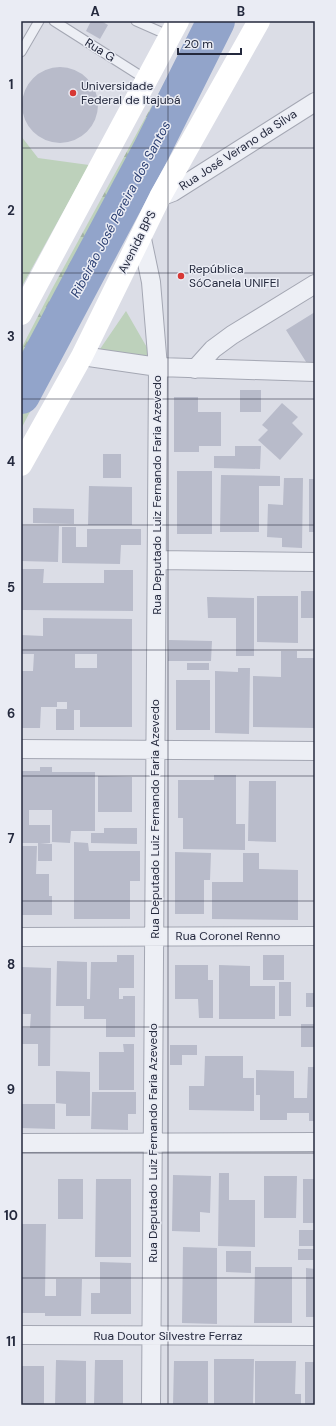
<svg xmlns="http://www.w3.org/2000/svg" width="336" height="1426" viewBox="0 0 336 1426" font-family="'DM Sans',sans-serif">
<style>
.forest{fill:url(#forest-firs)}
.green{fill:#bdd1bb}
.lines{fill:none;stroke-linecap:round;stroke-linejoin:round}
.river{stroke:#92a4ca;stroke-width:38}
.building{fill:#b8bbca;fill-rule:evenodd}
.lane-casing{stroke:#a4a7b3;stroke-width:11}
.street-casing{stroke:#a4a7b3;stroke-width:20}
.lane{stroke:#edeff5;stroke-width:9}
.street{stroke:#edeff5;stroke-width:18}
.secondary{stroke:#fff;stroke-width:22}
.grid{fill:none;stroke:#24293d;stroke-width:1;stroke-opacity:0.55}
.poi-dot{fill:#d73734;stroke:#eaecf4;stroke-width:1.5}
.labels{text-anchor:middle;stroke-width:3;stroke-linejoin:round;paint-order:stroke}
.street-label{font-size:12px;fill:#24293d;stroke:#eaecf4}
.poi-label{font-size:12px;fill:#24293d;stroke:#eaecf4;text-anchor:start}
.water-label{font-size:13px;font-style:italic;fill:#2c4073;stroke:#eaecf4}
.neatline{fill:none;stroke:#24293d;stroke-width:1.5}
.grid-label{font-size:13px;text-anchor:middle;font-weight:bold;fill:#24293d}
</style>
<defs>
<pattern id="forest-firs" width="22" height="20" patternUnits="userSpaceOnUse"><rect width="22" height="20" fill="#bdd1bb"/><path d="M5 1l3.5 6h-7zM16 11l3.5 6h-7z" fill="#a2b3a2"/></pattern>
</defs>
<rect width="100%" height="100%" fill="#dbdde6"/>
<path class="forest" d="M 198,21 L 234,21 L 21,429 L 21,349 L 52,289 Z"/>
<path class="green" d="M 21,136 L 38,158 L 89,165 L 21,288 Z
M 126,311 L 153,358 L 98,352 Z"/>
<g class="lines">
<path class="river" d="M 21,395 L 151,151 L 216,21"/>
</g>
<path class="building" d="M 91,21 L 101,21 L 108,25 L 100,39 L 86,31 Z
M22 105a38 38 0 1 1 76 0a38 38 0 1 1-76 0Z
M 315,312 L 315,361 L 308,365 L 286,330 Z
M 240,390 L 261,390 L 261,412 L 240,412 Z
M 174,397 L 198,397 L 198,412 L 221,412 L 221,446 L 199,446 L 199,452 L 174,452 Z
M 282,403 L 298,417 L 292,423 L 303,434 L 280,460 L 258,440 L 268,430 L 262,425 Z
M 235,446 L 261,446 L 260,469 L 214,468 L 214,456 L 235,456 Z
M 103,454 L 121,454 L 121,478 L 103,478 Z
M 177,471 L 212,471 L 212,534 L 177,534 Z
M 221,475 L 280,476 L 280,486 L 259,486 L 259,532 L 220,532 Z
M 284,478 L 303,478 L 302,548 L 282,547 L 282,538 L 267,537 L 268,504 L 283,505 Z
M 309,479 L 315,479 L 315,532 L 309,532 Z
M 89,486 L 132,487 L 132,525 L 88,525 Z
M 33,508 L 74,509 L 74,524 L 33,523 Z
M 21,526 L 59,526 L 58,562 L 21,561 Z
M 62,527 L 76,527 L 76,547 L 87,547 L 87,529 L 141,529 L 141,545 L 121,545 L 120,564 L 62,563 Z
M 21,569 L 44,569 L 43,583 L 104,583 L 104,570 L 133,570 L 133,611 L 21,610 Z
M 301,591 L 315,591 L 315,618 L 301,618 Z
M 257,596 L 298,596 L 298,643 L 257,642 Z
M 207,597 L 254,598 L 254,656 L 236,656 L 236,618 L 208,618 Z
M 43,618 L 132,619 L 132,727 L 80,727 L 80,710 L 74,710 L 74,730 L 56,730 L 56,709 L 67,709 L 67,702 L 57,702 L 57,707 L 41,707 L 40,728 L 21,728 L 21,671 L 33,671 L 34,654 L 21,654 L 21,635 L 43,636 ZM 75,654 L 97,654 L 97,668 L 75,668 Z
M 169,640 L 212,641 L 211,661 L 168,661 Z
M 281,651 L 297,651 L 297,658 L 315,658 L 315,728 L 253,727 L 253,676 L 281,677 Z
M 187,663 L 209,663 L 209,670 L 187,670 Z
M 238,668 L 250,668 L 249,734 L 215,733 L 215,671 L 238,672 Z
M 176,680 L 210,680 L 210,730 L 176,730 Z
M 40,767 L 52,767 L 52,772 L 95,772 L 95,831 L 71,831 L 70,843 L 52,842 L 52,810 L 29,810 L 29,825 L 50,825 L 50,843 L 40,844 L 52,844 L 52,861 L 38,861 L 38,843 L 21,843 L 21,771 L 40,771 Z
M 214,775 L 236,775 L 236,824 L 245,824 L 245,850 L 183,849 L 183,818 L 178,818 L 178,780 L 214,780 Z
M 98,776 L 132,777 L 132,812 L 98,812 Z
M 249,781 L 276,781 L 276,842 L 248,841 Z
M 104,828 L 137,828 L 137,844 L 91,843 L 91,833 L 104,833 Z
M 74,842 L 88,843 L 89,851 L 140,851 L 140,881 L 130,881 L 130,919 L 74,919 Z
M 21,846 L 37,846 L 36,874 L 49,874 L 49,896 L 52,896 L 52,915 L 21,915 Z
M 175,852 L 211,853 L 210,880 L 204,880 L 204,914 L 175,914 Z
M 243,853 L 259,853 L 259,869 L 298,870 L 298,920 L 212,919 L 212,882 L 243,882 Z
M 117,955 L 134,955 L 134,988 L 119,988 L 119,999 L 123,999 L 123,996 L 135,996 L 135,1037 L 106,1037 L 106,1019 L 84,1019 L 84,1006 L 56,1006 L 57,961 L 87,962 L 87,999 L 90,999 L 91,962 L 117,962 Z
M 263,955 L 284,955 L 284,980 L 263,980 Z
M 175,965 L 208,965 L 208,980 L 213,980 L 213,1018 L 199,1018 L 198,999 L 175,999 Z
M 219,965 L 250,966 L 250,986 L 275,986 L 275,1019 L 219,1019 Z
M 21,967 L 51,968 L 50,1066 L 38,1066 L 38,1044 L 21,1044 L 21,1028 L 30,1028 L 31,1014 L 21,1014 Z
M 279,982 L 291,982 L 291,1016 L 279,1016 Z
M 306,993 L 315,993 L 315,1007 L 306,1007 Z
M 301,1024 L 315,1024 L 315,1047 L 301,1047 Z
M 123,1044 L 134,1044 L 134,1090 L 99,1090 L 99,1052 L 124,1052 Z
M 170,1045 L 197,1045 L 197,1055 L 182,1055 L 182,1065 L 170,1065 Z
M 205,1056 L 243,1056 L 243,1078 L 254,1078 L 254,1111 L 189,1110 L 189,1086 L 204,1086 Z
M 308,1067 L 315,1067 L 315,1121 L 309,1121 L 309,1113 L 287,1113 L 287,1120 L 260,1120 L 260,1095 L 256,1095 L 256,1070 L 294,1071 L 294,1098 L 307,1098 Z
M 56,1071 L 90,1072 L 90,1116 L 66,1116 L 66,1104 L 56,1103 Z
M 92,1092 L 136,1092 L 136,1114 L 128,1114 L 128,1130 L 91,1129 Z
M 21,1104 L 55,1104 L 55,1129 L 21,1128 Z
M 219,1173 L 229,1173 L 229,1200 L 255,1200 L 255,1247 L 218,1246 Z
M 173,1175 L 211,1176 L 210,1213 L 200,1212 L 200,1232 L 172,1231 Z
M 264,1176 L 297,1176 L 296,1218 L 264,1218 Z
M 58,1179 L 83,1179 L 83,1219 L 58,1219 Z
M 96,1179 L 131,1179 L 131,1257 L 95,1257 Z
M 303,1179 L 315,1179 L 315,1223 L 303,1223 Z
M 21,1224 L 46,1224 L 45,1296 L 56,1296 L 56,1279 L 82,1279 L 81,1316 L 45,1316 L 45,1313 L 21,1313 Z
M 299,1230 L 315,1230 L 315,1246 L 299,1246 Z
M 183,1247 L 217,1248 L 217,1324 L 182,1323 Z
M 298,1249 L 315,1249 L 315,1260 L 298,1260 Z
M 226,1251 L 251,1251 L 251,1273 L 226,1272 Z
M 100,1262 L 131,1263 L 131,1314 L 91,1314 L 91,1293 L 100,1293 Z
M 255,1267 L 292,1267 L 292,1323 L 254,1323 Z
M 306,1268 L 315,1269 L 315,1317 L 306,1317 Z
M 214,1359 L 254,1359 L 253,1405 L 214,1405 Z
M 56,1360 L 86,1361 L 86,1405 L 55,1405 Z
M 95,1360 L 123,1360 L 123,1405 L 94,1405 Z
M 174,1361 L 208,1361 L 208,1405 L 173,1405 Z
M 255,1361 L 296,1361 L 295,1394 L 301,1394 L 301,1405 L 255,1405 Z
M 305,1362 L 315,1362 L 315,1405 L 305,1405 Z
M 21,1366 L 44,1366 L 44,1405 L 21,1405 Z"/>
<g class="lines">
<defs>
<path id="lane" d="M 54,21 L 147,80
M 136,21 L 170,36
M 21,52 L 39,21"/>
<path id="street" d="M 160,197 L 173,192 L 315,102
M 141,234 L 151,282 L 158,367 L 151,1405
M 82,356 L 158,367 L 315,372
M 195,369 L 213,349 L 232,335 L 315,284
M 157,560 L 315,562
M 21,749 L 315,751
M 21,937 L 315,936
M 21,1143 L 315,1142
M 21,1335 L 315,1336"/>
</defs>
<use href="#lane" class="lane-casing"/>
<use href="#street" class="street-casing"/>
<use href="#lane" class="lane"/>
<use href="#street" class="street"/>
<path class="secondary" d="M 21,314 L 178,21
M 21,465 L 82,356 L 160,197 L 259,21"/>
</g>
<path class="grid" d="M 168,21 L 168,1405M 21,148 L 315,148M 21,273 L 315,273M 21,399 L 315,399M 21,525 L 315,525M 21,650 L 315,650M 21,776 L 315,776M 21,901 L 315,901M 21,1027 L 315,1027M 21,1153 L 315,1153M 21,1278 L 315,1278"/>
<g class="poi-dot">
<circle cx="73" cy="93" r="4"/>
<circle cx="181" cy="276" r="4"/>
</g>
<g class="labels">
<g class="street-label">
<text transform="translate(100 50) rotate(32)" y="4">Rua G</text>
<text transform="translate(238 150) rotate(-33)" y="4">Rua José Verano da Silva</text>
<text transform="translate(137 242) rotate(-63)" y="4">Avenida BPS</text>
<text transform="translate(157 495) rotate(-90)" y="4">Rua Deputado Luiz Fernando Faria Azevedo</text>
<text transform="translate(155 819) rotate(-90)" y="4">Rua Deputado Luiz Fernando Faria Azevedo</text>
<text x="228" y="940">Rua Coronel Renno</text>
<text transform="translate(153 1143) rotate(-90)" y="4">Rua Deputado Luiz Fernando Faria Azevedo</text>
<text x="168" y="1340">Rua Doutor Silvestre Ferraz</text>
</g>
<g class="poi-label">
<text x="81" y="90">Universidade<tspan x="81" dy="14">Federal de Itajubá</tspan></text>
<text x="189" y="273">República<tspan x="189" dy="14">SóCanela UNIFEI</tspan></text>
</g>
<g class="water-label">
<text transform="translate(120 209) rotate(-62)" y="5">Ribeirão José Pereira dos Santos</text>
</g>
</g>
<rect width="336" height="1426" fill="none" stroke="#eaecf4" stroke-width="44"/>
<path d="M178 48v6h63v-6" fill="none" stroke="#24293d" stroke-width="2"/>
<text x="184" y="48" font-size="12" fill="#24293d" stroke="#eaecf4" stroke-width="3" paint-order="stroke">20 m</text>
<rect x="22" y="22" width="292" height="1382" class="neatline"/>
<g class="grid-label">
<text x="95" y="16">A</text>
<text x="241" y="16">B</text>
<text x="11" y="89">1</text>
<text x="11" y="215">2</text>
<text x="11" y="341">3</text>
<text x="11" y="466">4</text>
<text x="11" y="592">5</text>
<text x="11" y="718">6</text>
<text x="11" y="843">7</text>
<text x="11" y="969">8</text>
<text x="11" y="1094">9</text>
<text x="11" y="1220">10</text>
<text x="11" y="1346">11</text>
</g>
</svg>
